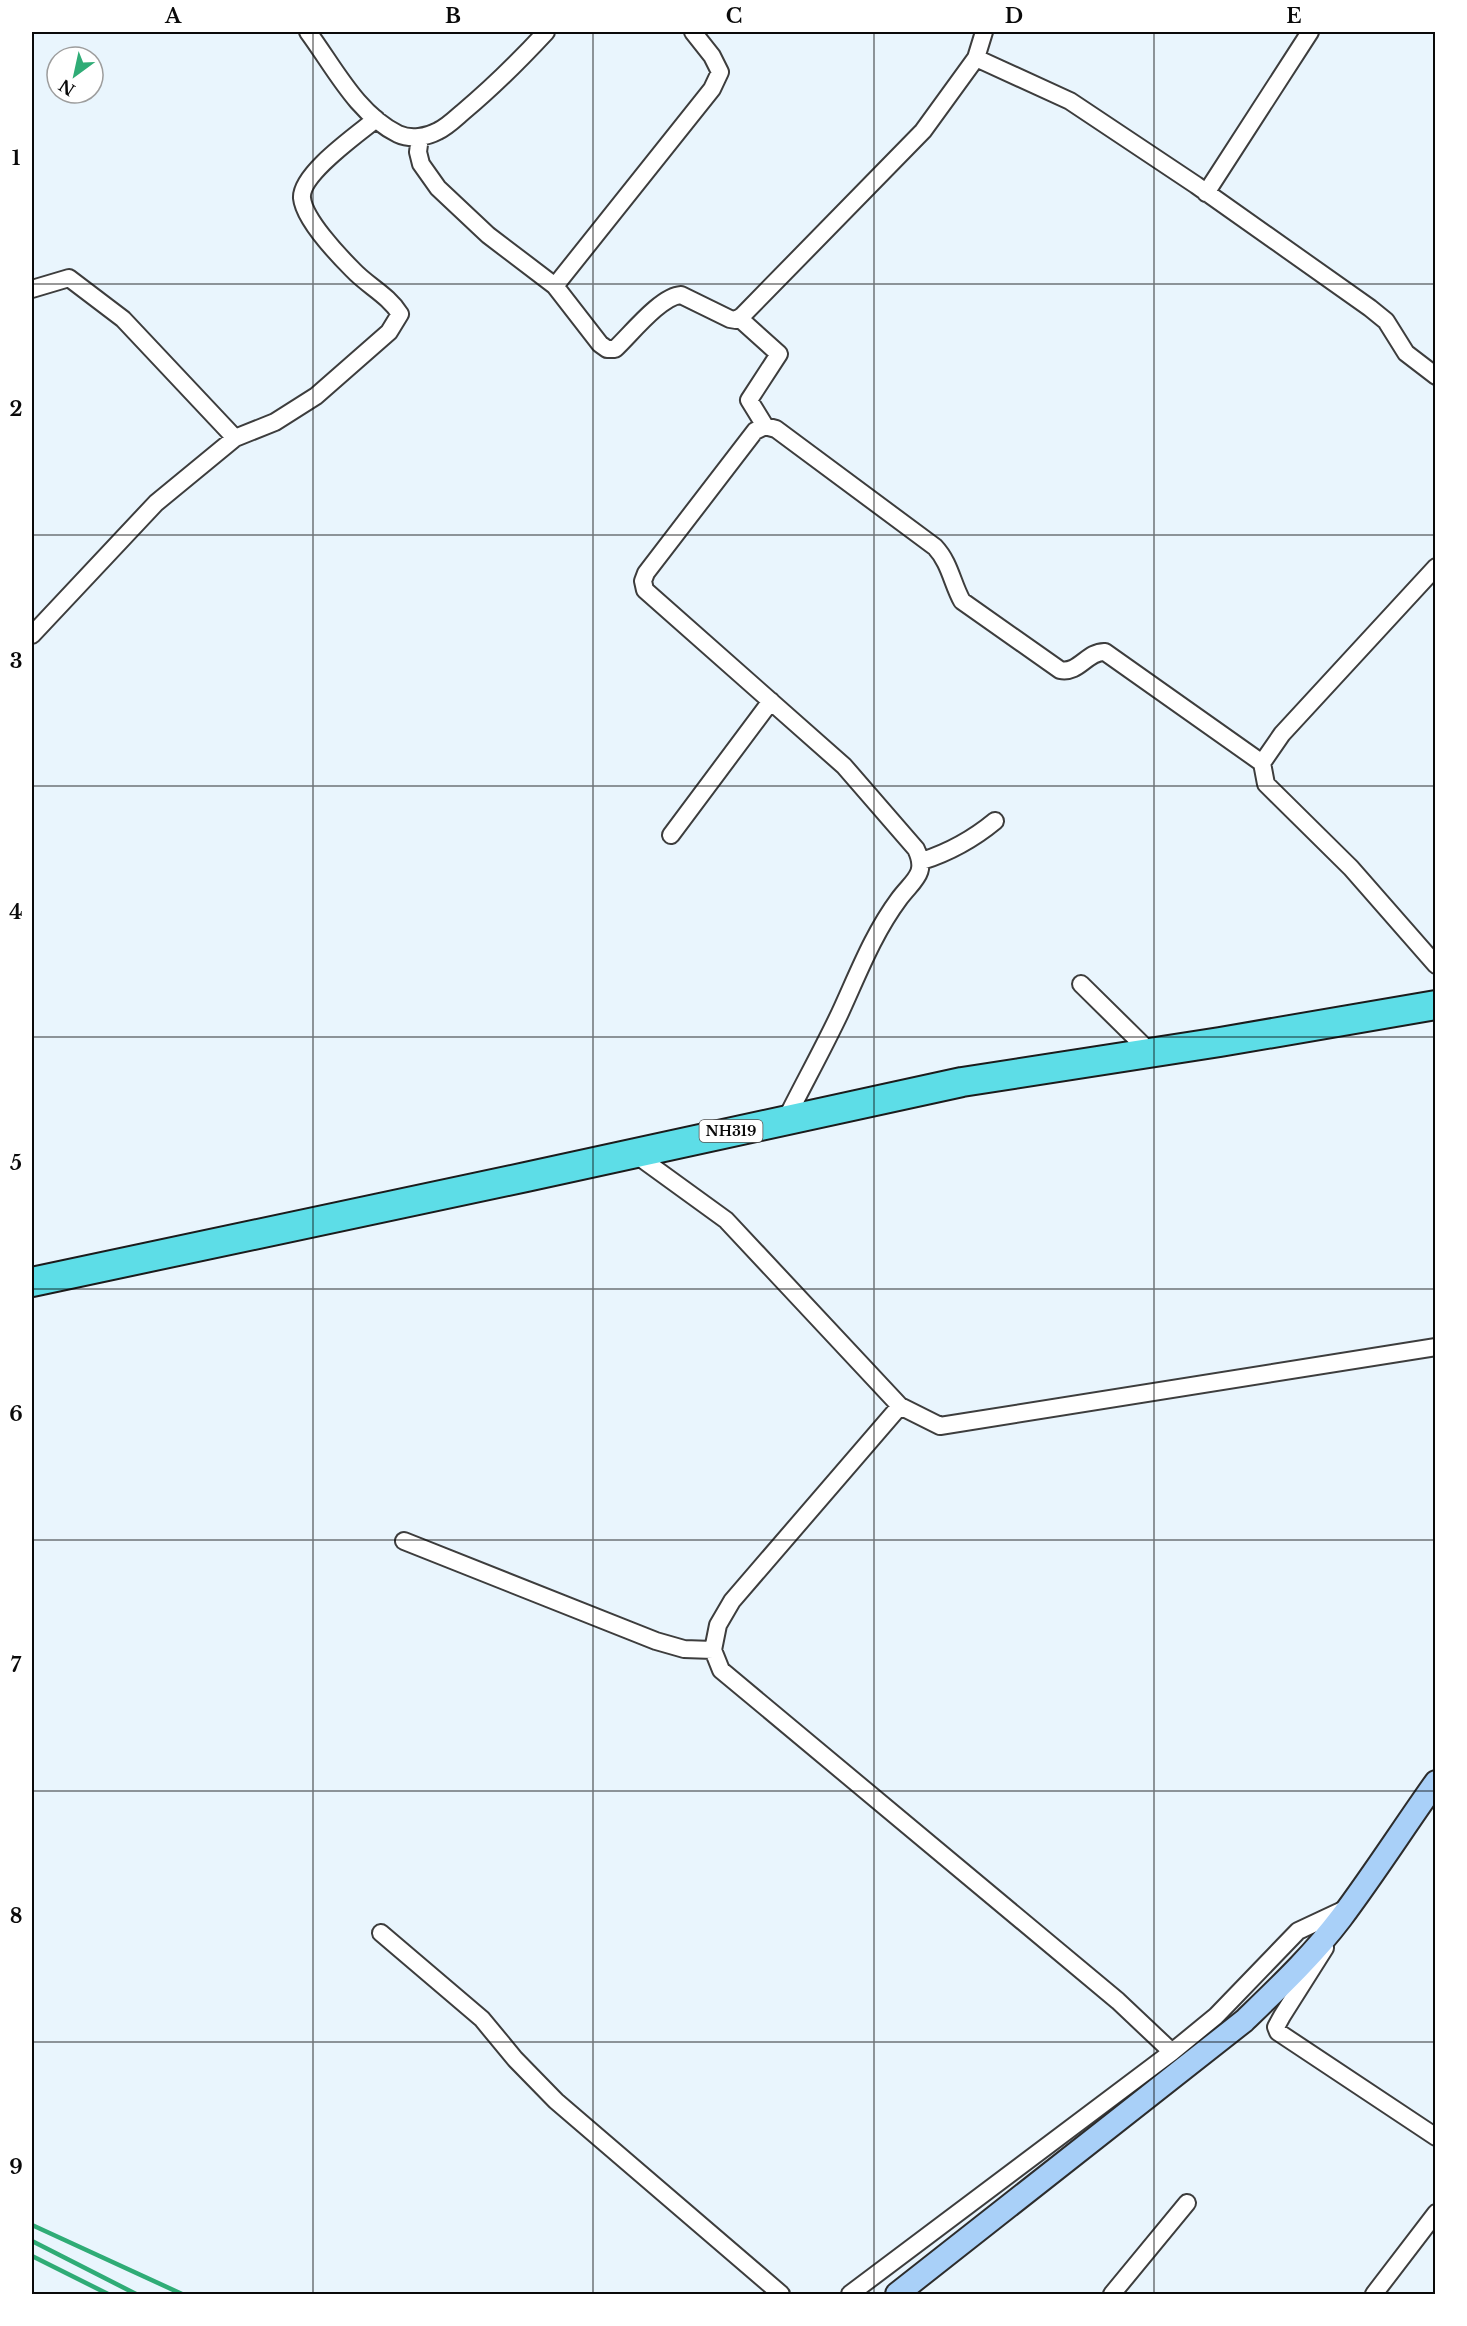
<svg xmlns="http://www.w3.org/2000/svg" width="1467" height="2326" viewBox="0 0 1467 2326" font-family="'Libre Baskerville',serif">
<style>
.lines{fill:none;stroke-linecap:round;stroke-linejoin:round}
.street-casing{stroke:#3d3d3d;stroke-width:20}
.secondary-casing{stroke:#2c2c2c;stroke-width:26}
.highway-casing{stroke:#1b1b1b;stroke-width:32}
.street{stroke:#fff;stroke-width:16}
.secondary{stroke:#a9d0f8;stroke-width:22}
.highway{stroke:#5ddde7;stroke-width:28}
.rail{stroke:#2fac76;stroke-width:4.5}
.grid{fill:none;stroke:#0a0a0a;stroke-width:1.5;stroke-opacity:0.55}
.labels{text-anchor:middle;stroke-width:6;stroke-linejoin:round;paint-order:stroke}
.shield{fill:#fff;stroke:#545454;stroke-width:1.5}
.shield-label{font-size:14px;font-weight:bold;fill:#0a0a0a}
.neatline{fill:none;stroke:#0a0a0a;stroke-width:2}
.grid-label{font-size:20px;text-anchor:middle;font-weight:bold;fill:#0a0a0a}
</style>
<rect width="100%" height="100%" fill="#e9f5fd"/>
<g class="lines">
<defs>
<path id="street" d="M 308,32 C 334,67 357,114 398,134 C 411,140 427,137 438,131 C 447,127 456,118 463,112 C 493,87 520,60 546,32
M 976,58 L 1070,101 L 1196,185 L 1370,308 L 1386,321 L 1406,353 L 1436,376
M 420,137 L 418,152 L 421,164 L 438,188 L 488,235 L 555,286 L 600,344 L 607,349 L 615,349 C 631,334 661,296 681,295 L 730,319 L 736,320 L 742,316 L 923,131 L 976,58 L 984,32
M 1206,193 L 1310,32
M 555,286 L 712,89 L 720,72 L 712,56 L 693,32
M 32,289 L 69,278 L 123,319 L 235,438
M 739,318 L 779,354 L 749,400 L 765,426
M 1436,567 L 1282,734 L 1262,763 L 1266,784 L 1351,868 L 1436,965
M 32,635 L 156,503 L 235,438 L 275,422 L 316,396 L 389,332 L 400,314 C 388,295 368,286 353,270 C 338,255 304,219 302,198 C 300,174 358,134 376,119
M 671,835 L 771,701
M 922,861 C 950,852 972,840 995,821
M 1081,984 L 1151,1053
M 786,1119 C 804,1083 823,1049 840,1013 C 858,974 873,934 899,899 C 913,880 928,874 916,849 L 844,766 L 645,590 L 643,581 L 646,573 L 755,431 L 765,426 L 776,429 L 935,547 C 950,563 952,583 962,601 L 1060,670 C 1079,674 1087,651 1105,652 L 1262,763
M 635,1154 L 726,1220 L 900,1406 L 732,1601 L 718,1625 L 713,1650 L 721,1670 L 1118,2001 L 1172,2052
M 900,1406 L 940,1426 L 1436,1347
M 404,1541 L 656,1641 L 684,1649 L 713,1650
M 381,1933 L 482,2019 L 515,2059 L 556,2101 L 781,2294
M 1325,1948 L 1282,2016 L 1276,2027 L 1278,2032 L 1436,2137
M 850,2294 L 1172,2052 L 1216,2016 L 1298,1931 L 1345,1909
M 1112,2294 L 1187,2203
M 1374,2294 L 1436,2213"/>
<path id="secondary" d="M 897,2294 L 1244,2021 C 1278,1988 1313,1955 1341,1918 C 1374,1874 1404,1827 1436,1782"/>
<path id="highway" d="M 32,1282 L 526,1177 L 962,1082 L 1220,1042 L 1436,1005"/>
</defs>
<use href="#street" class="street-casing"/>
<use href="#secondary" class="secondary-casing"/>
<use href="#highway" class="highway-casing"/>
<use href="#street" class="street"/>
<use href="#secondary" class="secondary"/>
<use href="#highway" class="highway"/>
<path class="rail" d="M 32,2225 L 182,2294
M 32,2241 L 136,2294
M 32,2256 L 108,2294"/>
</g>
<path class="grid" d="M 313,32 L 313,2294M 593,32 L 593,2294M 874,32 L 874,2294M 1154,32 L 1154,2294M 32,284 L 1436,284M 32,535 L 1436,535M 32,786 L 1436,786M 32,1037 L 1436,1037M 32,1289 L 1436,1289M 32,1540 L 1436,1540M 32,1791 L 1436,1791M 32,2042 L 1436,2042"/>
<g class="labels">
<rect class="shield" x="699.5" y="1120" width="63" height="22" rx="4.5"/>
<g class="shield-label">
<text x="731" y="1136">NH319</text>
</g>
</g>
<rect width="1467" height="2326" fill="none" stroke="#ffffff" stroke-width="66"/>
<g transform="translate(75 75) rotate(213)"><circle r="28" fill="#ffffff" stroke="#9d9d9d" stroke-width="1.5"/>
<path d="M0-4.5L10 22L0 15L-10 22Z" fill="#2fac76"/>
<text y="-9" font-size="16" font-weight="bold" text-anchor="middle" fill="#0a0a0a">N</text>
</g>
<rect x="33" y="33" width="1401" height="2260" class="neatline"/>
<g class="grid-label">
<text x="173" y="23">A</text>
<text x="453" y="23">B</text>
<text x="734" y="23">C</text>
<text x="1014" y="23">D</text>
<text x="1294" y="23">E</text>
<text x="16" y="165">1</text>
<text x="16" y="416">2</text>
<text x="16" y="668">3</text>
<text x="16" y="919">4</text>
<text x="16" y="1170">5</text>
<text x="16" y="1421">6</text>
<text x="16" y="1672">7</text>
<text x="16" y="1923">8</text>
<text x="16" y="2174">9</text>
</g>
</svg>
